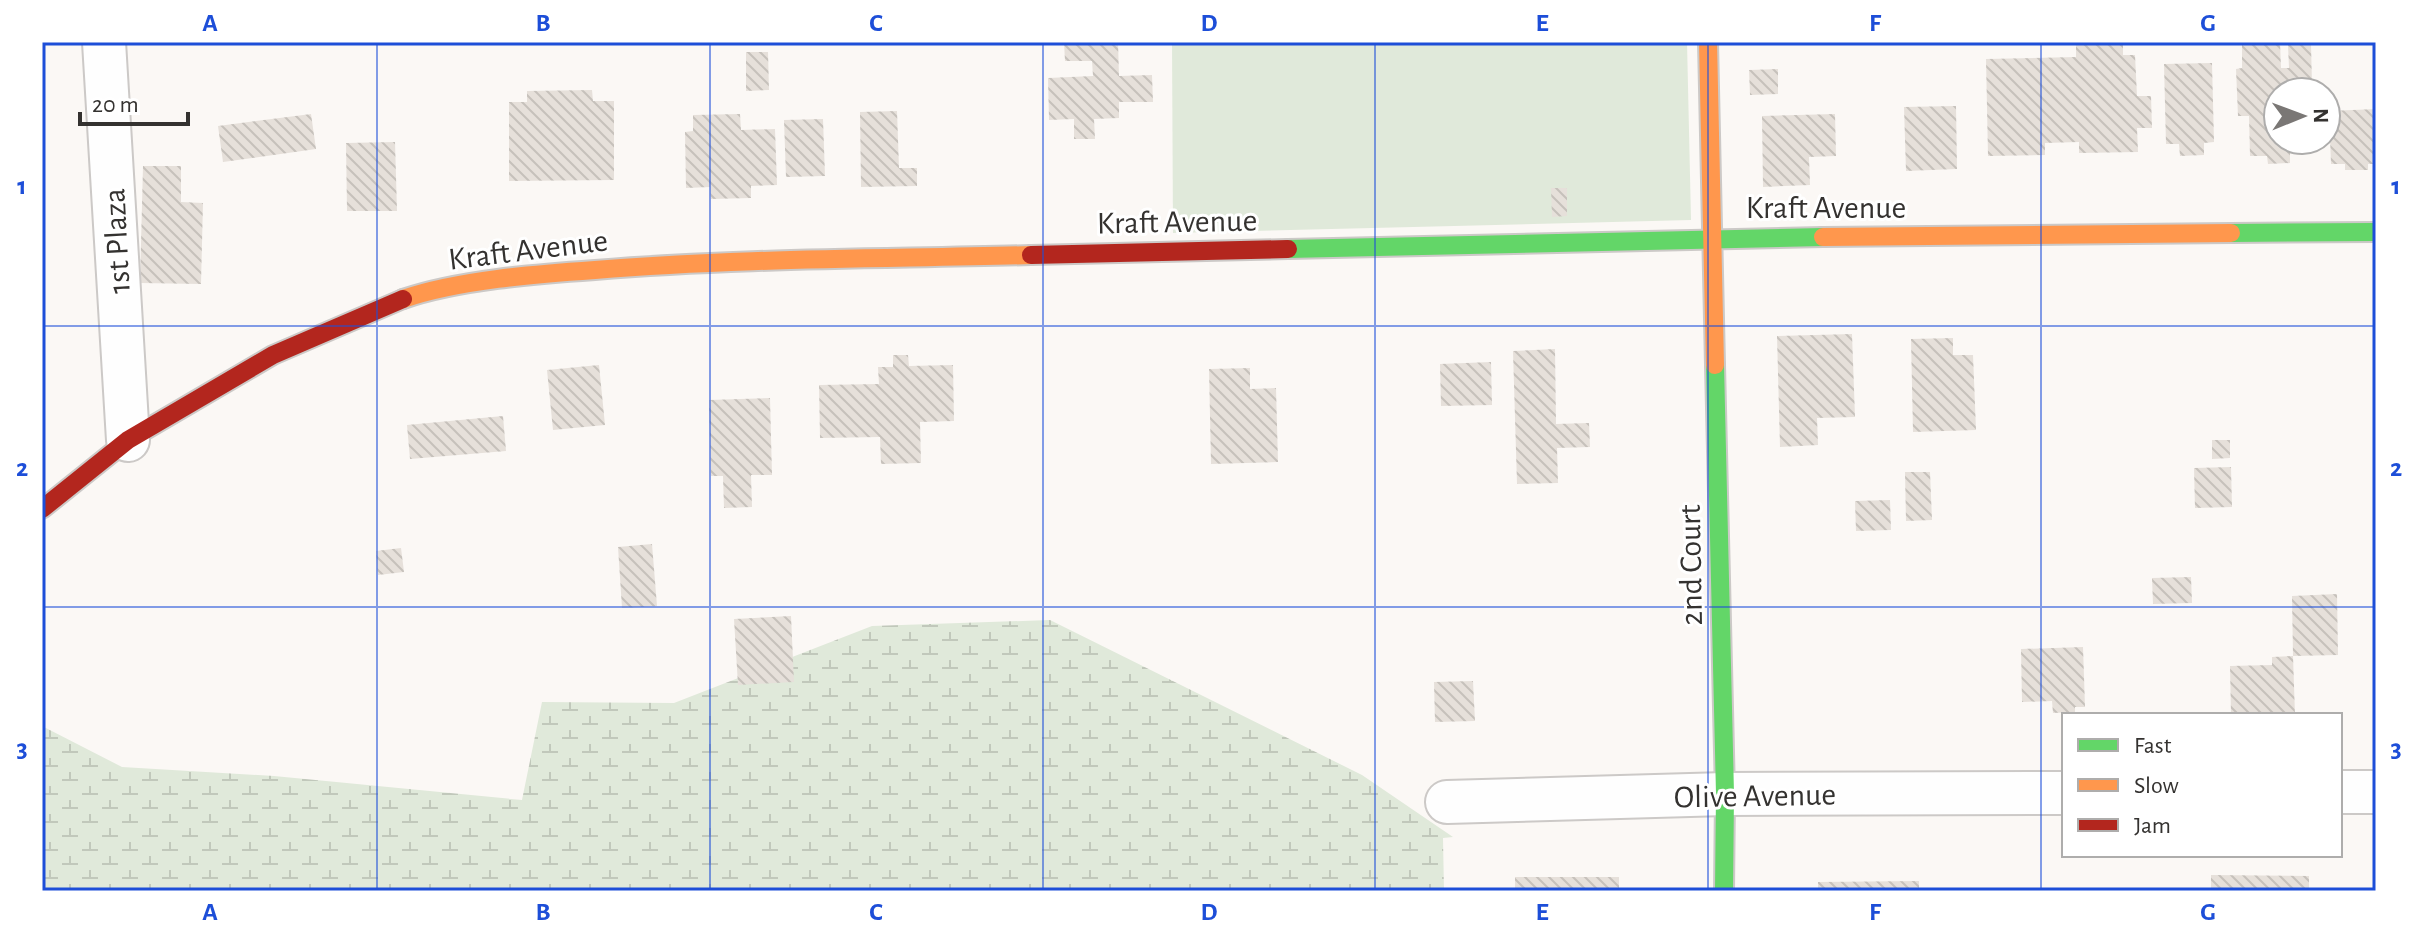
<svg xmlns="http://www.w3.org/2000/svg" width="2418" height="933" viewBox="0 0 2418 933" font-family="'Alegreya Sans',sans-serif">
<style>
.wetland{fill:url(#wetland-marsh)}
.green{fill:#e0e9da}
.building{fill:url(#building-back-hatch)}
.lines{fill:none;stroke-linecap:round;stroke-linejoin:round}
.street-casing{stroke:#ccc9c7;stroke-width:46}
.fast-casing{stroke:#ccc9c7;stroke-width:22}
.slow-casing{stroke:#ccc9c7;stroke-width:22}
.jam-casing{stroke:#ccc9c7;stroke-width:22}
.street{stroke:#fefefe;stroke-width:42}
.fast{stroke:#63d668;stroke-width:18}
.slow{stroke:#ff974d;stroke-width:18}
.jam{stroke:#b3261e;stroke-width:18}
.grid{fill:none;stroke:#1d4ed8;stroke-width:2;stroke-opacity:0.55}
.labels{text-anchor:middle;stroke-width:6;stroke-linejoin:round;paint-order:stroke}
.street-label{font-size:32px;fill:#343230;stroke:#fff}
.neatline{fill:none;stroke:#1d4ed8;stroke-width:3}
.grid-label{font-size:26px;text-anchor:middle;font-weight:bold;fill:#1d4ed8}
</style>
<defs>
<pattern id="wetland-marsh" width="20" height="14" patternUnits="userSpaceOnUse" patternTransform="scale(2)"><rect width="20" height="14" fill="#e0e9da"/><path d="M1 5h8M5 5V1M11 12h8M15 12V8" fill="none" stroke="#c1c8bb"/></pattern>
<pattern id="building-back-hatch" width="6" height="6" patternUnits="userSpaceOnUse" patternTransform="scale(2)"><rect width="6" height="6" fill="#e6e0da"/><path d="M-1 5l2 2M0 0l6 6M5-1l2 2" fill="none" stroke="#c6c1bb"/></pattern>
</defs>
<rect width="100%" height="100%" fill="#fbf8f5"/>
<path class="wetland" d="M 1050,620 L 1362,775 L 1453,837 L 1443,838 L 1444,891 L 42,891 L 42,726 L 122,767 L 274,776 L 522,800 L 542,702 L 674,703 L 872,626 Z"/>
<path class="green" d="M 1172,42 L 1687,42 L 1691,220 L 1173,233 Z"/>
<path class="building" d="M 1064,42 L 1118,42 L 1119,76 L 1152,75 L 1153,102 L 1119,102 L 1119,118 L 1094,119 L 1095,139 L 1074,139 L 1074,119 L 1049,120 L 1048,78 L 1093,76 L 1092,61 L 1065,61 Z
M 2076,42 L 2123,42 L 2123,55 L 2135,55 L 2137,96 L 2151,96 L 2152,128 L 2137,128 L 2138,152 L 2079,153 L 2079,142 L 2045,143 L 2045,155 L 1988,156 L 1986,59 L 2076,57 Z
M 2242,42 L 2280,42 L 2281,68 L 2289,68 L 2288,45 L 2311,44 L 2312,85 L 2288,86 L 2288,92 L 2278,92 L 2278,140 L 2290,140 L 2290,163 L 2268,164 L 2267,156 L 2250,156 L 2249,116 L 2238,116 L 2236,69 L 2242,68 Z
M 746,52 L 768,52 L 769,90 L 746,91 Z
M 2212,63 L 2214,142 L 2204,143 L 2204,155 L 2180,156 L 2179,144 L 2166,144 L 2164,64 Z
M 1778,69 L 1778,94 L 1750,95 L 1749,70 Z
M 592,90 L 593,101 L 614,101 L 614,180 L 509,181 L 509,102 L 527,102 L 527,91 Z
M 1956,106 L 1957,169 L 1906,171 L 1904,107 Z
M 2376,109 L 2376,164 L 2368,164 L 2368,170 L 2345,170 L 2345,164 L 2331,164 L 2329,111 Z
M 897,111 L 899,168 L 917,168 L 917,186 L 861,187 L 860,112 Z
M 311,114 L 316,149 L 223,162 L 218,126 Z
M 740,114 L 741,130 L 775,129 L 777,185 L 751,186 L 751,198 L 711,199 L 710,187 L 686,188 L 685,132 L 693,131 L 693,115 Z
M 1835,114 L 1836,156 L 1809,157 L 1810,185 L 1763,187 L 1762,116 Z
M 823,119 L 825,176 L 786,177 L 784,120 Z
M 395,142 L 397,211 L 347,211 L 346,143 Z
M 143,166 L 181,166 L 181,202 L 203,203 L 201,284 L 140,283 Z
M 1551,188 L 1567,188 L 1567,216 L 1552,217 Z
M 1852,334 L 1855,417 L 1817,418 L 1818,445 L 1780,447 L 1777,336 Z
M 1953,338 L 1953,355 L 1973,355 L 1976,430 L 1913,432 L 1911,339 Z
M 1555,349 L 1556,424 L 1589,423 L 1590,447 L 1557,448 L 1558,483 L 1517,484 L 1513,351 Z
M 893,355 L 908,355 L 909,366 L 953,365 L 954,421 L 920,422 L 921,463 L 881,464 L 880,437 L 820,438 L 819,385 L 879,384 L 878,367 L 893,367 Z
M 1491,362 L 1492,405 L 1441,406 L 1440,364 Z
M 599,365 L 605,425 L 553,430 L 547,370 Z
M 1250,368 L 1250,389 L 1276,388 L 1278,462 L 1211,464 L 1209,369 Z
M 770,398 L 772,475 L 751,475 L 752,507 L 724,508 L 723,476 L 711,476 L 709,400 Z
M 503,416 L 506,451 L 410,459 L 407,425 Z
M 2212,440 L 2230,440 L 2230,458 L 2212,459 Z
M 2231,467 L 2232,507 L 2195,508 L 2194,468 Z
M 1905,472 L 1930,472 L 1932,520 L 1906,521 Z
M 1890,500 L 1891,530 L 1856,531 L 1855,501 Z
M 652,544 L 657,606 L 622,608 L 618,547 Z
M 401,548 L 404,572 L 378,575 L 376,551 Z
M 2191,577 L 2192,603 L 2153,604 L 2152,578 Z
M 2337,594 L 2338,655 L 2293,656 L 2292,596 Z
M 791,616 L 794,682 L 738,685 L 734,619 Z
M 2083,647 L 2085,707 L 2075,707 L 2075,712 L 2053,713 L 2052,701 L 2022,702 L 2021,649 Z
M 2293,656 L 2295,715 L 2231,715 L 2230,666 L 2272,665 L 2272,657 Z
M 1473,681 L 1475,721 L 1435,722 L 1434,682 Z
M 2211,875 L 2309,876 L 2309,891 L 2211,891 Z
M 1515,877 L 1619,877 L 1619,891 L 1515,891 Z
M 1919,881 L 1919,891 L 1818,891 L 1818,882 Z"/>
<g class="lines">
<defs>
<path id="street" d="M 104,42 L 128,440
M 2340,792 L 2376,792
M 1447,802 L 1725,794 L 2064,793"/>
<path id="fast" d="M 2231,233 L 2376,232
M 1288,249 L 1823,237
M 1715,365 L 1725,794 L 1724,891"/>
<path id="slow" d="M 1708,42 L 1715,365
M 1823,237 L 2231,233
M 403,299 C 458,280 537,274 595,270 C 740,258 886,259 1031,255"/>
<path id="jam" d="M 1031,255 L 1288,249
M 42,509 L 128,440 L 273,355 L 403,299"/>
</defs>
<use href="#street" class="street-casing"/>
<use href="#fast" class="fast-casing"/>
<use href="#slow" class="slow-casing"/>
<use href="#jam" class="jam-casing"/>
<use href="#street" class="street"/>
<use href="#fast" class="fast"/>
<use href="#slow" class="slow"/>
<use href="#jam" class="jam"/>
</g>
<path class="grid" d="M 377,42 L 377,891M 710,42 L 710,891M 1043,42 L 1043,891M 1375,42 L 1375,891M 1708,42 L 1708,891M 2041,42 L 2041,891M 42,326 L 2376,326M 42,607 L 2376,607"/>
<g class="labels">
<g class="street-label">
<text x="1826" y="218">Kraft Avenue</text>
<text transform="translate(1177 221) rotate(-1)" y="11">Kraft Avenue</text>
<text transform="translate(116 241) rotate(-93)" y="11">1st Plaza</text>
<text transform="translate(528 249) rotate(-7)" y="11">Kraft Avenue</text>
<text transform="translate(1690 565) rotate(-91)" y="11">2nd Court</text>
<text transform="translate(1755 795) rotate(-1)" y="11">Olive Avenue</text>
</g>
</g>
<rect width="2418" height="933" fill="none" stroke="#ffffff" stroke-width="88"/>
<rect x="2062" y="713" width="280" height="144" fill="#ffffff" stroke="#aeadac" stroke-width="2"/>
<rect x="2078" y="739" width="40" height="12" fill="#63d668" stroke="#aeadac" stroke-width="2"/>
<text x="2134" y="753" font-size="24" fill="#343230">Fast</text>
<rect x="2078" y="779" width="40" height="12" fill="#ff974d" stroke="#aeadac" stroke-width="2"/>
<text x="2134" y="793" font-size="24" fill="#343230">Slow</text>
<rect x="2078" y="819" width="40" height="12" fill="#b3261e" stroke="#aeadac" stroke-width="2"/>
<text x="2134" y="833" font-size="24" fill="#343230">Jam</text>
<g transform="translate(2302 116) rotate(89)"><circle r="38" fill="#ffffff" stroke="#aeadac" stroke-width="2"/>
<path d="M0-6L14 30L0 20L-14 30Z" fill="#7a7775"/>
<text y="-12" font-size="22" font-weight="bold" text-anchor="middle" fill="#343230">N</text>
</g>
<path d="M80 112v12h108v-12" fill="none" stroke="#343230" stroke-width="4"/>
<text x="92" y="112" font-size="24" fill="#343230" stroke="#ffffff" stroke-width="6" paint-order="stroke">20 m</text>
<rect x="44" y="44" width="2330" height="845" class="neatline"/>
<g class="grid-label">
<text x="210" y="31">A</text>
<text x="543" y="31">B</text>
<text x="876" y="31">C</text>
<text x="1209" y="31">D</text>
<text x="1542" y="31">E</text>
<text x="1875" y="31">F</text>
<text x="2208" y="31">G</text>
<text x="22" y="194">1</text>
<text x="2396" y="194">1</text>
<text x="22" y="476">2</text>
<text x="2396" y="476">2</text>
<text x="22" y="757">3</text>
<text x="2396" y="757">3</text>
<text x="210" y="920">A</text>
<text x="543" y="920">B</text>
<text x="876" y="920">C</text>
<text x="1209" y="920">D</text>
<text x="1542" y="920">E</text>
<text x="1875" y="920">F</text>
<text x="2208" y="920">G</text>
</g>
</svg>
